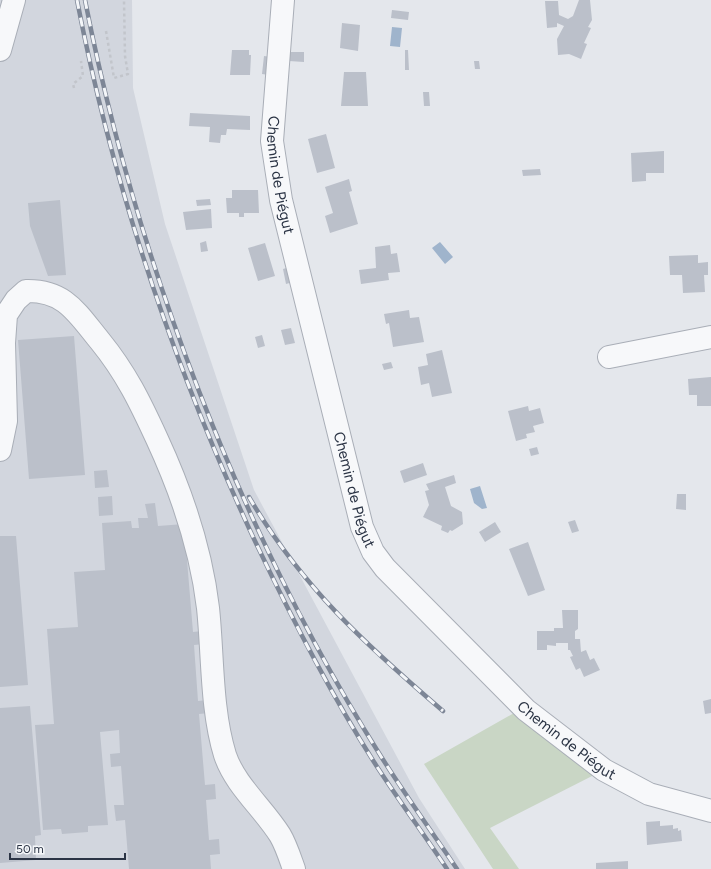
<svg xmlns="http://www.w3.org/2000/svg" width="711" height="869" viewBox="0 0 711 869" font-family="Figtree,sans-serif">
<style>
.built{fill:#d2d6de}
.green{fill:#c9d6c5}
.water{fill:#9fb4cc}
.building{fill:#bbc0ca}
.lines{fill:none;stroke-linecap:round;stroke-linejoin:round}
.minor-casing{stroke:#a9aeb7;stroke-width:24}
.path{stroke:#c2c5cb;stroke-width:2.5;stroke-dasharray:3 3;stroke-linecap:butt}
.minor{stroke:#f7f8fa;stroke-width:22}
.rail-casing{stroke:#7d8696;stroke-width:4.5}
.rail{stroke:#f4f6f9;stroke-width:3;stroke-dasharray:9;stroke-linecap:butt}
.labels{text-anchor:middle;stroke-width:3;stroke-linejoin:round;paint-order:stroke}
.street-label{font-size:15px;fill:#2b3445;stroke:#f4f6f9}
</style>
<rect width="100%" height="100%" fill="#e4e7ec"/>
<path class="built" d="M 0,0 L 132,0 L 133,88 L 165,224 L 254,490 L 419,798 L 465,869 L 0,869 Z"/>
<path class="green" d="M 514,713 L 598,773 L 490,828 L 519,869 L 493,869 L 424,764 Z"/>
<path class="water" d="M 392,27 L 402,28 L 400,47 L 390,46 Z
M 440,242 L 453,257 L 445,264 L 432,248 Z
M 480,486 L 487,508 L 482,509 L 474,503 L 470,489 Z"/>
<path class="building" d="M 579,0 L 590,0 L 592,20 L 588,27 L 591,28 L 584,43 L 587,44 L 581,59 L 569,54 L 558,55 L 557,39 L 564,26 L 557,23 L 557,27 L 547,28 L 545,1 L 558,1 L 559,15 L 568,19 L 573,16 Z
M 392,10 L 409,12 L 408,20 L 391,18 Z
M 342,23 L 360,25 L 358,51 L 340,48 Z
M 232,50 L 249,50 L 249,55 L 251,55 L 250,75 L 230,75 Z
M 405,50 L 408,50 L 409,70 L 405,70 Z
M 290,52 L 304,52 L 304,62 L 289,61 Z
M 264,56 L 271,57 L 269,75 L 262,74 Z
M 474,61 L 479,61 L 480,69 L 475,69 Z
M 344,72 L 366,72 L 368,106 L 341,106 Z
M 423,92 L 429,92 L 430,106 L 424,106 Z
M 190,113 L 250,116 L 250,130 L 227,129 L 226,135 L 221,135 L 220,143 L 209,142 L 210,127 L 189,126 Z
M 326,134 L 335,168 L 317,173 L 308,139 Z
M 664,151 L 664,173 L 646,173 L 646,181 L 632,182 L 631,153 Z
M 540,169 L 541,175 L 523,176 L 522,170 Z
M 349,179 L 352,191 L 349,192 L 358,224 L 330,233 L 325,216 L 333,213 L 325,187 Z
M 232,190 L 258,190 L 259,213 L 244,213 L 244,217 L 239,217 L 239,213 L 227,213 L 226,198 L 232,198 Z
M 210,199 L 211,205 L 197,206 L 196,200 Z
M 60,200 L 66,275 L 48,276 L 30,226 L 28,203 Z
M 211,209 L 212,228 L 186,230 L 183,212 Z
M 206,241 L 208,251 L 201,252 L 200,243 Z
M 265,243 L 275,276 L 258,281 L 248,248 Z
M 390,245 L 391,254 L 397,253 L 400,272 L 388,273 L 389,280 L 361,284 L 359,270 L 376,268 L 375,247 Z
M 698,255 L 698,263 L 708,262 L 708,275 L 704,275 L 705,292 L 683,293 L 682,275 L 670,275 L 669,256 Z
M 290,267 L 293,282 L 286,284 L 283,269 Z
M 409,310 L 410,318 L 419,317 L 424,342 L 393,347 L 389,323 L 386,324 L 384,314 Z
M 291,328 L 295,343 L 285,345 L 281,330 Z
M 262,335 L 265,346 L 258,348 L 255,337 Z
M 74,336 L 85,475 L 29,479 L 18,340 Z
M 442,350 L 452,393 L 432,397 L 429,383 L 421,385 L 418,367 L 428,365 L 426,354 Z
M 391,362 L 393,368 L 384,370 L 382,364 Z
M 711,377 L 711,406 L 697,406 L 697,395 L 689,395 L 688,379 Z
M 528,406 L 529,411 L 540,408 L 544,423 L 533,426 L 535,432 L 526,434 L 527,438 L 516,441 L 508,411 Z
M 537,447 L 539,454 L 531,456 L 529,449 Z
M 423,463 L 427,475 L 404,483 L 400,471 Z
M 107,470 L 109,487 L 95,488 L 94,471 Z
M 454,475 L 456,483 L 445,487 L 451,506 L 462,512 L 463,524 L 452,531 L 450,530 L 448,533 L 441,530 L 442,526 L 423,517 L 429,505 L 425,491 L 429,490 L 426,484 Z
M 677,494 L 686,494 L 686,510 L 676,509 Z
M 112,496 L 113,515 L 99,516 L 98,497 Z
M 155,503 L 158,526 L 184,524 L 193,632 L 202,631 L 204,644 L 194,645 L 198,701 L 208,700 L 209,713 L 199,714 L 205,785 L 215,784 L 216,799 L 206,800 L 209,840 L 219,839 L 220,854 L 210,855 L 211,869 L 129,869 L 125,820 L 116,821 L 114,805 L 124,805 L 121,766 L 111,767 L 110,754 L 120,753 L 119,730 L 100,732 L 108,825 L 88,826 L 88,832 L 62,834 L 61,829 L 43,830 L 35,725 L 54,724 L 47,629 L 78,627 L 74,572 L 105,570 L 102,523 L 131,521 L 132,528 L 139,528 L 138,518 L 148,518 L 145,504 Z
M 575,520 L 579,531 L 572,533 L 568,522 Z
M 495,522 L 501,532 L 485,542 L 479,532 Z
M 0,536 L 16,536 L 28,685 L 0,687 Z
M 528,542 L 545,590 L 528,596 L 509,549 Z
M 562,610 L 578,610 L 578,629 L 575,631 L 575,639 L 580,639 L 581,652 L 586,650 L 590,660 L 594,658 L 600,670 L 584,677 L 580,668 L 576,670 L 570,657 L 573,656 L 570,650 L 568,650 L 568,643 L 556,643 L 556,646 L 547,645 L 547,650 L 537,650 L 537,631 L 554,631 L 554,628 L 563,628 Z
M 711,699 L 711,713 L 705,714 L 703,701 Z
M 30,706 L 41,835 L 35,836 L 36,860 L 0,863 L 0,708 Z
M 660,821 L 660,826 L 673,825 L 673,829 L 678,828 L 678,831 L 681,830 L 682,841 L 647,845 L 646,822 Z
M 628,861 L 628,869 L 596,869 L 596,863 Z"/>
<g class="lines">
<defs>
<g id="minor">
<path id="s1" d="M 283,0 L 272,141 L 281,200 L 362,527 L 373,552 L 385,568 L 526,710 L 604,770 L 649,794 L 711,811"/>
<path d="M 0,50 L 14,0"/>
<path d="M 609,357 L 711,337"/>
<path d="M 0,450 L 6,421 L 4,343 L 6,315 L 16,300 L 26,291 C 65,290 77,313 100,341 C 126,373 140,402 157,439 C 182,493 201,549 208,608 C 213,655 211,710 225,755 C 235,785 263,808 280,835 C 286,845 290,858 294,869"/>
</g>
</defs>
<use href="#minor" class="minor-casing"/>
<path class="path" d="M 106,31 L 114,78 L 128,74 L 125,56 L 124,0
M 74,88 L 73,84 L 83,76 L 81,61"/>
<use href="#minor" class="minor"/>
<defs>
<path id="rail" d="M 77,0 C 113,186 174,367 254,539 C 290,615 329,691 374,762 C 397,798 423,833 447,869
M 85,0 C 136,260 240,533 382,758 C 406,796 432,832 457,869
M 249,497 C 301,586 366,645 443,711"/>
</defs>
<use href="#rail" class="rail-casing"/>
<use href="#rail" class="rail"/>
</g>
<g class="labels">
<g class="street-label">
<text dy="5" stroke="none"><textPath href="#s1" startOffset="176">Chemin de Piégut</textPath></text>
<text dy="5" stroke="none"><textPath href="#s1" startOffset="500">Chemin de Piégut</textPath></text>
<text dy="5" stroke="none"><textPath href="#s1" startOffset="836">Chemin de Piégut</textPath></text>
</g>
</g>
<path d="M10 853v6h115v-6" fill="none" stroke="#2b3445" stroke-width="2"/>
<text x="16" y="853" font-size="12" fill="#2b3445" stroke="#f4f6f9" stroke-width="3" paint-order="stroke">50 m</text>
</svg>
